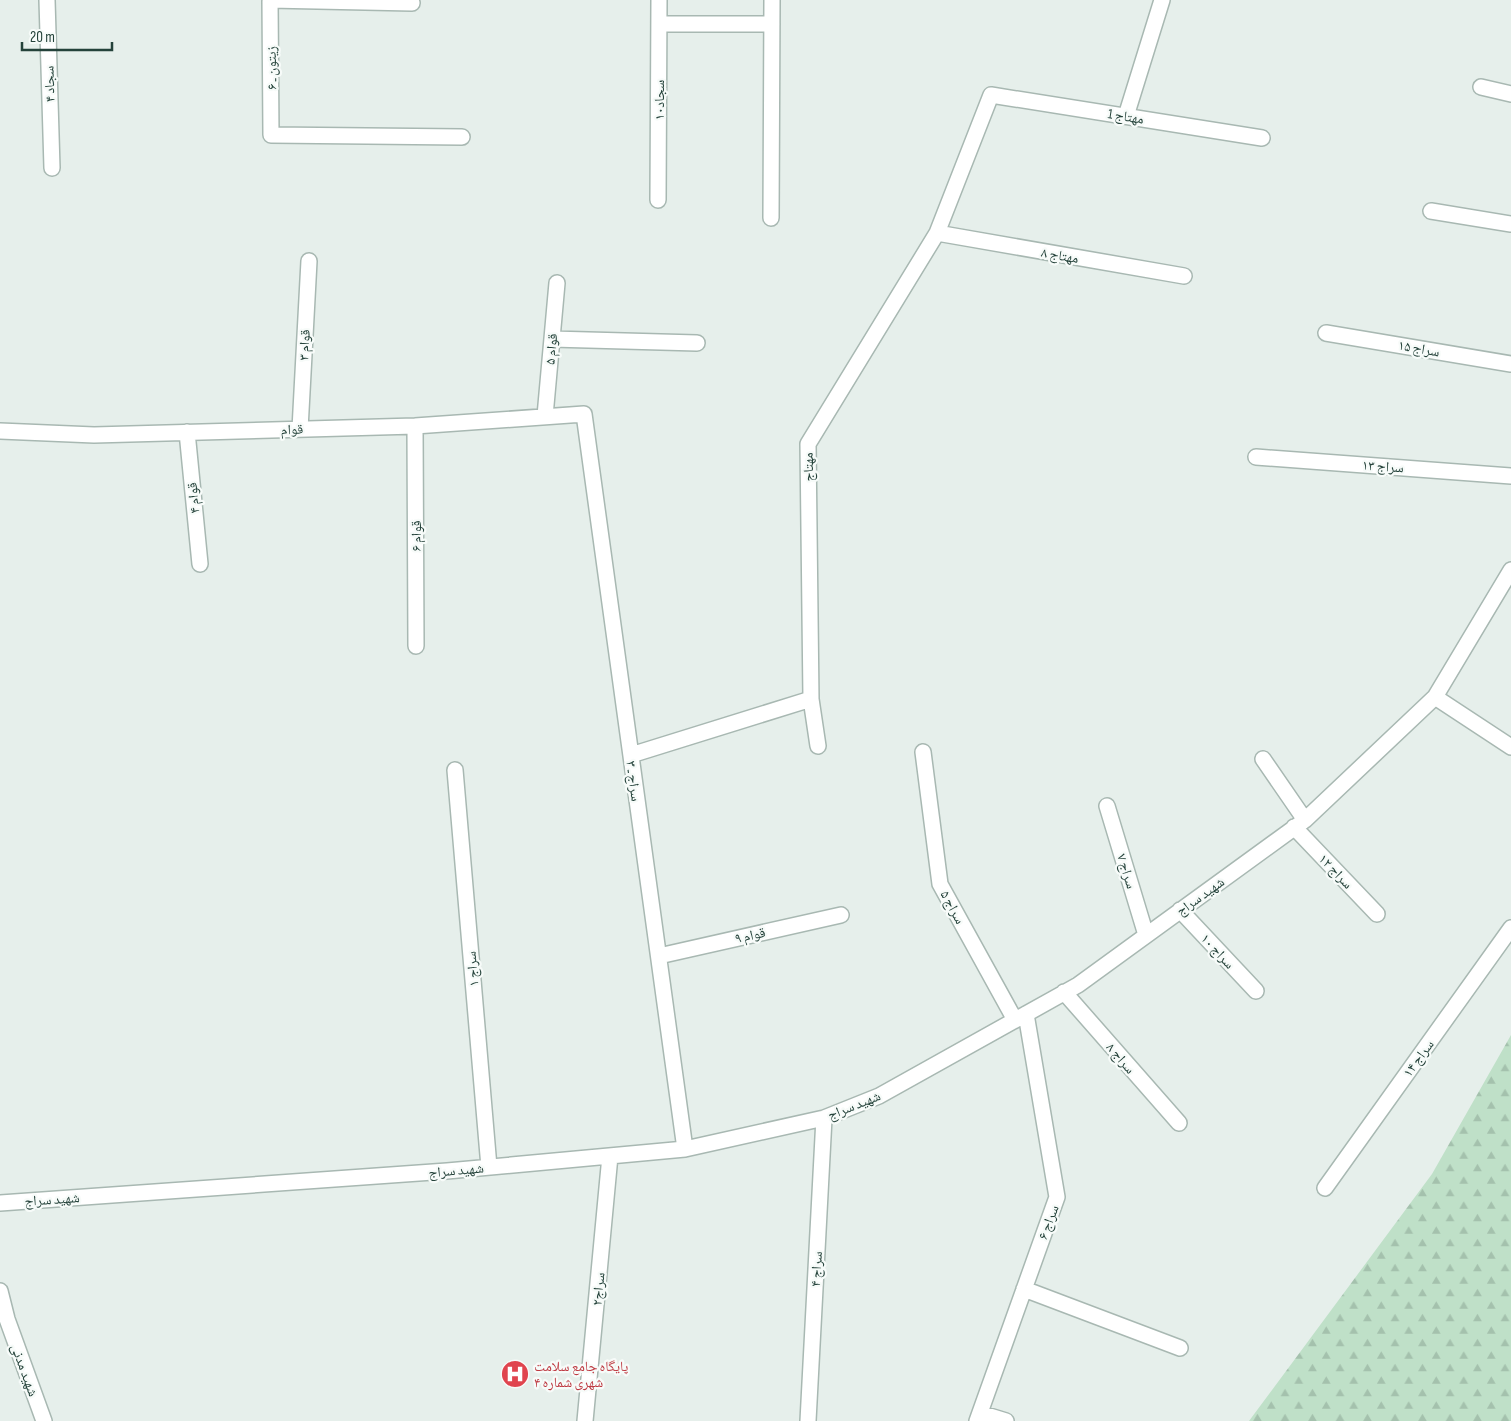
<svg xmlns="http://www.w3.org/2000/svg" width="1511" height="1421" viewBox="0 0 1511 1421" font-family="'Sofia Sans Condensed','Noto Naskh Arabic',sans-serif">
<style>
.forest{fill:url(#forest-firs)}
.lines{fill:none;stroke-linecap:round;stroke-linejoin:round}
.minor-casing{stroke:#a8b8b2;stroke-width:18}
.minor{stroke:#fff;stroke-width:15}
.labels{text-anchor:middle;stroke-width:4.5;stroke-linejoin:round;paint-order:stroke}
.street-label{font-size:14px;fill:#24423a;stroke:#f7fbf9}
.health-label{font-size:14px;fill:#be3a42;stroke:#f7fbf9;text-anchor:start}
</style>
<defs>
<pattern id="forest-firs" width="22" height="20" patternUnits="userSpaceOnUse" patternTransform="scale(1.25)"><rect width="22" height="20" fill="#bfe0c8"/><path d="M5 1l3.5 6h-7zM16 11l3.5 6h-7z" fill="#a4c1ad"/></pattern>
</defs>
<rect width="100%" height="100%" fill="#e6efeb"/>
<path class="forest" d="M 1511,1035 L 1511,1421 L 1249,1421 L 1432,1174 Z"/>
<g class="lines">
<defs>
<path id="minor" d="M 47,0 L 52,168
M 270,0 L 271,135 L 462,137
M 270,0 L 412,3
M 659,24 L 772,24
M 1481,87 L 1511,94
M 1126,116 L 1162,0
M 658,200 L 659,0
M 1431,211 L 1511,224
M 771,218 L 772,0
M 937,233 L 1184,276
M 1326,333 L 1511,364
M 552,339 L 697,343
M 545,416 L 557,283
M 415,426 L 416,646
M 300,429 L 309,261
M 0,431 L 94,435 L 415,426 L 584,414 L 685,1149
M 187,432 L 200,564
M 1256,457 L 1511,476
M 1435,697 L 1511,747
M 811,699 L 818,746
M 923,752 L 940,884 L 1015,1020
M 631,755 L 811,699 L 808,444 L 937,233 L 991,95 L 1262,138
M 1263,759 L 1305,820
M 455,770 L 489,1167
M 1107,806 L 1146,935
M 1294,827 L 1377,914
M 1180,910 L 1256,991
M 659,956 L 841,915
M 1064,992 L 1179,1123
M 1325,1188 L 1511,928
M 0,1203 L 447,1171 L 685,1149 L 824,1118 L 879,1096 L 1078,985 L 1305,820 L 1435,697 L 1511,570
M 1024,1289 L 1180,1348
M 0,1291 L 7,1319 L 44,1421
M 980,1413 L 1006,1421
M 585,1421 L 610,1156
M 808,1421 L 824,1118
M 977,1421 L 1057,1197 L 1026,1014"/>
</defs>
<use href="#minor" class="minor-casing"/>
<use href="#minor" class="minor"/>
</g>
<defs>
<symbol id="hospital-disc" viewBox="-11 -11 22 22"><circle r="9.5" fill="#e0444e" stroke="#f7fbf9"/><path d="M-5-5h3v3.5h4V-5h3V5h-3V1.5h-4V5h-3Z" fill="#fff"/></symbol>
</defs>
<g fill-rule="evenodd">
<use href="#hospital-disc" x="499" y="1358" width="32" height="32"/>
</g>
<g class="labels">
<g class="street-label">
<text transform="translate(271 68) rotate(-91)" y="5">زیتون ـ ۶</text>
<text transform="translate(49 84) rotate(-92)" y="5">سجاد ۴</text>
<text transform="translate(659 100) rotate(-90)" y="5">سجاد۱۰</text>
<text transform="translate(1126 116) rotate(9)" y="5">مهتاج 1</text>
<text transform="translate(1060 255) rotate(10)" y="5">مهتاج ۸</text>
<text transform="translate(304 345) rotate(-87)" y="5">قوام ۳</text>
<text transform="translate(1419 348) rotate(10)" y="5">سراج ۱۵</text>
<text transform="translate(551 349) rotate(-85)" y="5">قوام ۵</text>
<text transform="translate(292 429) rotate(-2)" y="5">قوام</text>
<text transform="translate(1383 466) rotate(4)" y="5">سراج ۱۳</text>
<text transform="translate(808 467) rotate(-91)" y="5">مهتاج</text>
<text transform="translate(193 498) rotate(-96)" y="5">قوام ۴</text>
<text transform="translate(416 536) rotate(-90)" y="5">قوام ۶</text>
<text transform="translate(634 781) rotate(82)" y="5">سراج ـ ۳</text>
<text transform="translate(1127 871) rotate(73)" y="5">سراج ۷</text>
<text transform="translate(1336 871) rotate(46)" y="5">سراج ۱۲</text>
<text transform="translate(1200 896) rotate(-36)" y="5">شهید سراج</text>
<text transform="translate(953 907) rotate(61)" y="5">سراج ۵</text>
<text transform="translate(750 935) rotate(-13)" y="5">قوام ۹</text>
<text transform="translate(1218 951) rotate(47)" y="5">سراج ۱۰</text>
<text transform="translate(472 969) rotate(-95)" y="5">سراج ۱</text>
<text transform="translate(1121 1058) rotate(49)" y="5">سراج ۸</text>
<text transform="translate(1418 1058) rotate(-54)" y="5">سراج ۱۴</text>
<text transform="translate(854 1105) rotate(-22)" y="5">شهید سراج</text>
<text transform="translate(456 1170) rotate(-5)" y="5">شهید سراج</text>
<text transform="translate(52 1199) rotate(-4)" y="5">شهید سراج</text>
<text transform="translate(1048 1222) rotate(-70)" y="5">سراج ۶</text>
<text transform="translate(816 1269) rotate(-87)" y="5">سراج ۴</text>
<text transform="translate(598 1289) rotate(-85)" y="5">سراج۲</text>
<text transform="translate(25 1370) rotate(70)" y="5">شهید مدنی</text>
</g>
<g class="health-label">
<text x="534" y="1371">پایگاه جامع سلامت<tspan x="534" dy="16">شهری شماره ۴</tspan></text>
</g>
</g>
<path d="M22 42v8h90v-8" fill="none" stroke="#24423a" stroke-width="2.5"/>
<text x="30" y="42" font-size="15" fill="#24423a" stroke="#f7fbf9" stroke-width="4" paint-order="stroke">20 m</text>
</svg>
